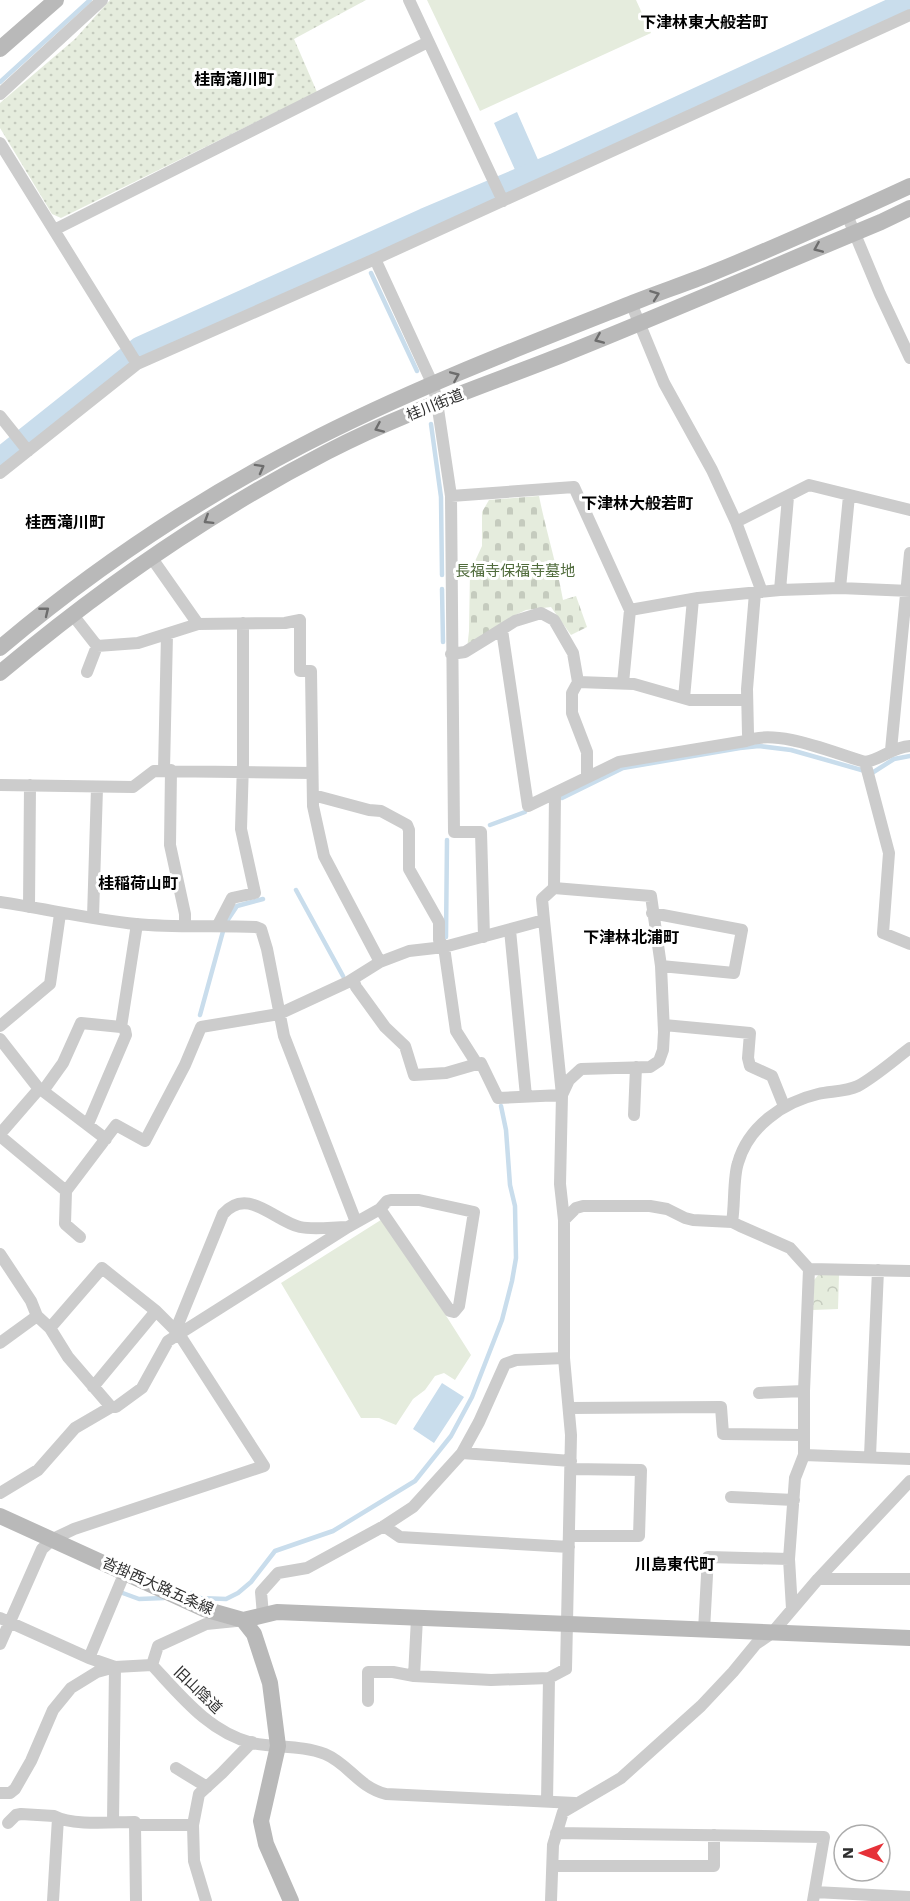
<svg xmlns="http://www.w3.org/2000/svg" width="910" height="1901" viewBox="0 0 910 1901" font-family="'Work Sans','Noto Sans JP',sans-serif">
<style>
.grass{fill:url(#grass-dots)}
.forest{fill:url(#forest-crowns)}
.cemetery{fill:url(#cemetery-stones)}
.pitch{fill:#e5ecdd}
.water{fill:#c9ddec}
.lines{fill:none;stroke-linecap:round;stroke-linejoin:round}
.stream{stroke:#c9ddec;stroke-width:4.5}
.river{stroke:#c9ddec;stroke-width:26}
.street{stroke:#ccc;stroke-width:12}
.secondary{stroke:#b9b9b9;stroke-width:16}
.oneway{stroke:#6d6d6d}
.labels{text-anchor:middle;stroke-width:6;stroke-linejoin:round;paint-order:stroke}
.street-label{font-size:15px;fill:#2f2f2f;stroke:#fff}
.park-label{font-size:15px;fill:#506b3c;stroke:#fff}
.neighbourhood-label{font-size:16px;font-weight:bold;fill:#000;stroke:#fff}
</style>
<defs>
<pattern id="grass-dots" width="8" height="8" patternUnits="userSpaceOnUse" patternTransform="scale(1.5)"><rect width="8" height="8" fill="#e5ecdd"/><path d="M2 2h.1M6 6h.1" fill="none" stroke="#c5cbbe" stroke-width="1.8" stroke-linecap="round"/></pattern>
<pattern id="forest-crowns" width="20" height="18" patternUnits="userSpaceOnUse" patternTransform="scale(1.5)"><rect width="20" height="18" fill="#e5ecdd"/><path d="M2 6a3 3 0 1 1 6 0M12 15a3 3 0 1 1 6 0" fill="none" stroke="#c5cbbe"/></pattern>
<pattern id="cemetery-stones" width="16" height="16" patternUnits="userSpaceOnUse" patternTransform="scale(1.5)"><rect width="16" height="16" fill="#e5ecdd"/><path d="M2 7V4a2 2 0 0 1 4 0v3zM10 15v-3a2 2 0 0 1 4 0v3z" fill="#c5cbbe"/></pattern>
</defs>
<rect width="100%" height="100%" fill="#fff"/>
<path class="grass" d="M 110,0 L 366,0 L 294,39 L 317,92 L 61,218 L 52,214 L 0,128 L 0,103 L 75,39 Z"/>
<path class="forest" d="M 819,1274 L 839,1275 L 838,1309 L 813,1310 L 814,1280 Z"/>
<path class="cemetery" d="M 539,496 C 546,531 557,565 563,600 L 576,596 L 587,627 L 571,635 L 551,607 L 526,610 L 509,618 L 467,649 L 469,631 L 470,572 L 482,546 L 482,512 L 489,500 Z"/>
<path class="pitch" d="M 427,0 L 636,0 L 651,33 L 480,111 Z
M 384,1218 L 471,1355 L 455,1380 L 444,1373 L 435,1376 L 425,1390 L 413,1399 L 396,1425 L 379,1418 L 361,1418 L 281,1283 Z"/>
<path class="water" d="M 517,112 L 539,162 L 516,172 L 494,123 Z
M 442,1383 L 464,1397 L 434,1443 L 413,1429 Z"/>
<g class="lines">
<path class="stream" d="M 0,82 L 90,0
M 371,273 L 417,371
M 431,424 L 441,497 L 442,575
M 442,589 L 443,642
M 562,798 L 623,768 L 740,748 L 759,746 L 791,750 L 872,773 L 894,759 L 910,756
M 490,825 L 525,812
M 296,890 L 343,976
M 446,937 L 447,840
M 200,1015 L 225,924 L 237,906 L 263,899
M 120,1592 L 139,1599 L 164,1598
M 192,1593 L 200,1598 L 226,1599 L 238,1593 L 251,1582 L 275,1551 L 333,1531 L 415,1481 L 451,1436 L 472,1397 L 502,1320 L 512,1281 L 516,1258 L 515,1206 L 510,1185 L 506,1130 L 501,1106"/>
<path class="river" d="M 0,461 L 141,349 L 425,221 L 555,166 L 910,3"/>
<path class="street" d="M 409,0 L 503,201
M 0,94 L 102,0
M 0,143 L 137,364
M 847,215 L 880,294 L 910,358
M 54,230 L 428,42
M 375,259 L 433,385 L 437,402 L 451,496 L 454,832 L 481,832 L 484,937
M 631,303 L 664,383 L 712,470 L 736,522 L 762,592
M 0,416 L 28,451
M 0,473 L 137,364 L 375,259 L 910,15
M 451,496 L 574,487 L 630,610 L 623,683
M 736,522 L 809,485 L 910,510
M 151,557 L 198,624
M 840,588 L 849,496
M 780,590 L 788,497
M 630,610 L 698,598 L 780,590 L 840,588 L 910,591
M 72,614 L 97,646 L 87,672
M 502,630 L 528,806 L 619,762 L 746,741 C 778,728 833,753 865,762 C 881,760 892,747 910,746
M 97,646 L 138,643 L 198,624 L 285,623 L 300,620 L 300,671 L 311,671 L 313,806 L 324,856 L 380,962
M 451,654 L 465,652 L 515,621 L 541,613 L 554,620 L 573,653 L 578,682 L 572,693 L 572,713 L 587,752 L 587,776
M 578,682 L 634,684 L 690,700 L 747,700
M 684,698 L 693,599
M 751,739 L 748,734 L 747,689 L 755,593
M 891,750 L 910,553
M 865,762 L 889,853 L 883,933 L 910,944
M 164,770 L 167,634
M 171,770 L 170,845 L 185,914 L 185,926
M 0,785 L 133,787 L 154,771 L 312,773
M 313,795 L 369,810 L 381,811 L 407,825 L 409,830 L 409,869 L 439,922 L 439,940 L 444,947 L 456,1031 L 477,1064 L 446,1073 L 414,1075 L 405,1046 L 385,1027 L 356,987 L 353,979
M 0,902 C 46,909 91,919 136,924 C 176,928 216,925 256,927 L 261,929 L 267,949 L 284,1036 L 356,1222
M 29,907 L 30,785
M 652,913 L 742,930 L 734,973 L 661,966
M 93,917 L 97,788
M 218,925 L 232,898 L 255,893 L 241,829 L 243,763 L 243,623
M 510,930 L 526,1096
M 664,1025 L 750,1033 L 748,1058 L 750,1066 L 772,1076 L 784,1106
M 0,1026 L 50,984 L 60,914
M 121,1027 L 137,924
M 0,1039 L 39,1089
M 477,1064 L 481,1063 L 498,1098 L 562,1095 L 544,920
M 43,1091 L 106,1139
M 634,1115 L 636,1067
M 0,1134 L 39,1089 L 43,1091 L 63,1063 L 81,1023 L 121,1027 L 125,1030 L 126,1035 L 88,1124
M 0,1136 L 66,1191
M 564,1220 L 576,1208 L 583,1206 L 650,1206 L 667,1209 L 685,1218 L 693,1220 L 732,1222 L 740,1226 L 790,1248 L 809,1269 L 804,1391 L 804,1455 L 795,1478 L 789,1559 L 792,1609
M 732,1222 C 735,1205 733,1177 738,1163 C 748,1127 783,1102 818,1094 C 831,1091 845,1092 858,1086 C 876,1076 894,1060 910,1048
M 80,1237 L 65,1224 L 66,1191 L 116,1125 L 145,1141 L 185,1065 L 201,1027 L 279,1014 L 348,982 L 380,962 L 409,951 L 444,947 L 544,920 L 542,899 L 554,888 L 555,793
M 0,1254 L 31,1301 L 37,1316 L 50,1328 L 68,1357 L 111,1407
M 809,1269 L 910,1271
M 179,1334 L 348,1227 L 380,1209 L 387,1201 L 391,1200 L 419,1200 L 474,1212 L 459,1306 L 454,1312 L 450,1311 L 380,1209
M 0,1343 L 37,1316
M 93,1387 L 156,1311
M 759,1393 L 804,1391
M 569,1408 L 721,1407 L 723,1434 L 803,1435
M 462,1453 L 571,1461
M 804,1455 L 910,1459
M 870,1456 L 878,1270
M 0,1493 L 38,1470 L 75,1428 L 111,1407 L 116,1407 L 142,1388 L 168,1341 L 179,1334 L 179,1322 L 223,1214 C 248,1186 274,1221 300,1227 C 314,1230 333,1227 347,1227
M 731,1497 L 794,1500
M 384,1526 L 400,1537 L 569,1547
M 569,1536 L 639,1536 L 641,1470 L 571,1469
M 818,1579 L 910,1579
M 263,1615 L 261,1592 L 278,1573 L 307,1568 L 384,1526 L 413,1507 L 462,1453 L 479,1422 L 505,1364 L 516,1360 L 564,1358
M 0,1618 L 89,1658 L 115,1667 L 152,1665
M 417,1618 L 414,1676 L 491,1680 L 549,1678 L 566,1669 L 571,1435 L 564,1358 L 564,1220 L 560,1184 L 562,1095 L 569,1080 L 581,1069 L 650,1067 L 659,1061 L 663,1050 L 664,1032 L 661,966 L 651,896 L 554,888
M 704,1630 L 708,1557 L 789,1559
M 0,1644 L 42,1549 L 53,1539 L 74,1529 L 264,1466 L 179,1334 L 156,1311 L 102,1268 L 50,1328
M 89,1658 L 125,1572
M 152,1665 C 181,1696 209,1732 252,1743 C 276,1748 302,1745 325,1754 C 349,1764 358,1787 386,1794 L 575,1803
M 152,1665 L 158,1646 L 206,1624 L 236,1621
M 368,1701 L 368,1672 L 393,1672 L 414,1676
M 176,1768 L 207,1787
M 0,1793 L 10,1793 L 15,1789 L 31,1761 L 53,1710 L 71,1688 L 97,1672 L 115,1667
M 547,1802 L 549,1678
M 113,1822 L 115,1667
M 8,1823 L 16,1815 L 21,1814 L 54,1816 C 72,1826 113,1822 135,1822 L 135,1825 L 193,1825
M 135,1825 L 136,1901
M 556,1833 L 824,1837 L 813,1901
M 553,1866 L 714,1866 L 714,1835
M 815,1892 L 910,1897
M 53,1901 L 58,1818
M 206,1901 L 194,1861 L 193,1825 L 199,1794 L 222,1773 L 252,1742
M 551,1901 L 553,1845 L 563,1812 L 621,1778 L 701,1706 L 733,1672 L 756,1644 L 772,1633 L 818,1579 L 910,1481"/>
<path class="secondary" d="M 0,49 L 56,0
M 0,648 C 93,569 195,501 303,445 C 407,391 521,347 630,304 C 657,293 685,284 712,273 C 779,246 845,216 910,186
M 0,673 C 101,588 209,513 327,452 C 402,413 483,386 562,355 C 669,312 775,266 881,222 L 910,208
M 0,1516 L 204,1609 L 243,1620 L 254,1634 L 270,1683 L 278,1746 L 261,1821 L 266,1844 L 291,1901
M 243,1620 L 277,1612 L 910,1638"/>
</g>
<defs><path id="oneway-chevron" d="M-2-3.5L2.5 0L-2 3.5" fill="none" stroke-width="1.6" stroke-linecap="round" stroke-linejoin="round" transform="scale(1.5)"/></defs>
<g class="oneway">
<use href="#oneway-chevron" transform="translate(818 248) rotate(157)"/>
<use href="#oneway-chevron" transform="translate(655 295) rotate(-20)"/>
<use href="#oneway-chevron" transform="translate(599 339) rotate(157)"/>
<use href="#oneway-chevron" transform="translate(455 376) rotate(-23)"/>
<use href="#oneway-chevron" transform="translate(379 428) rotate(156)"/>
<use href="#oneway-chevron" transform="translate(260 468) rotate(-29)"/>
<use href="#oneway-chevron" transform="translate(208 520) rotate(148)"/>
<use href="#oneway-chevron" transform="translate(45 611) rotate(-39)"/>
</g>
<g class="labels">
<g class="street-label">
<text transform="translate(435 405) rotate(-22)" y="5">桂川街道</text>
<text transform="translate(158 1586) rotate(24)" y="5">沓掛西大路五条線</text>
<text transform="translate(198 1690) rotate(44)" y="5">旧山陰道</text>
</g>
<g class="park-label">
<text x="515" y="576">長福寺保福寺墓地</text>
</g>
<g class="neighbourhood-label">
<text x="704" y="28">下津林東大般若町</text>
<text x="234" y="85">桂南滝川町</text>
<text x="637" y="509">下津林大般若町</text>
<text x="65" y="528">桂西滝川町</text>
<text x="138" y="889">桂稲荷山町</text>
<text x="631" y="943">下津林北浦町</text>
<text x="675" y="1570">川島東代町</text>
</g>
</g>
<g transform="translate(862 1853) rotate(270)"><circle r="28" fill="#ffffff" stroke="#acacac" stroke-width="1.5"/>
<path d="M0-4.5L10 22L0 15L-10 22Z" fill="#e63138"/>
<text y="-9" font-size="16" font-weight="bold" text-anchor="middle" fill="#2f2f2f">N</text>
</g>
</svg>
